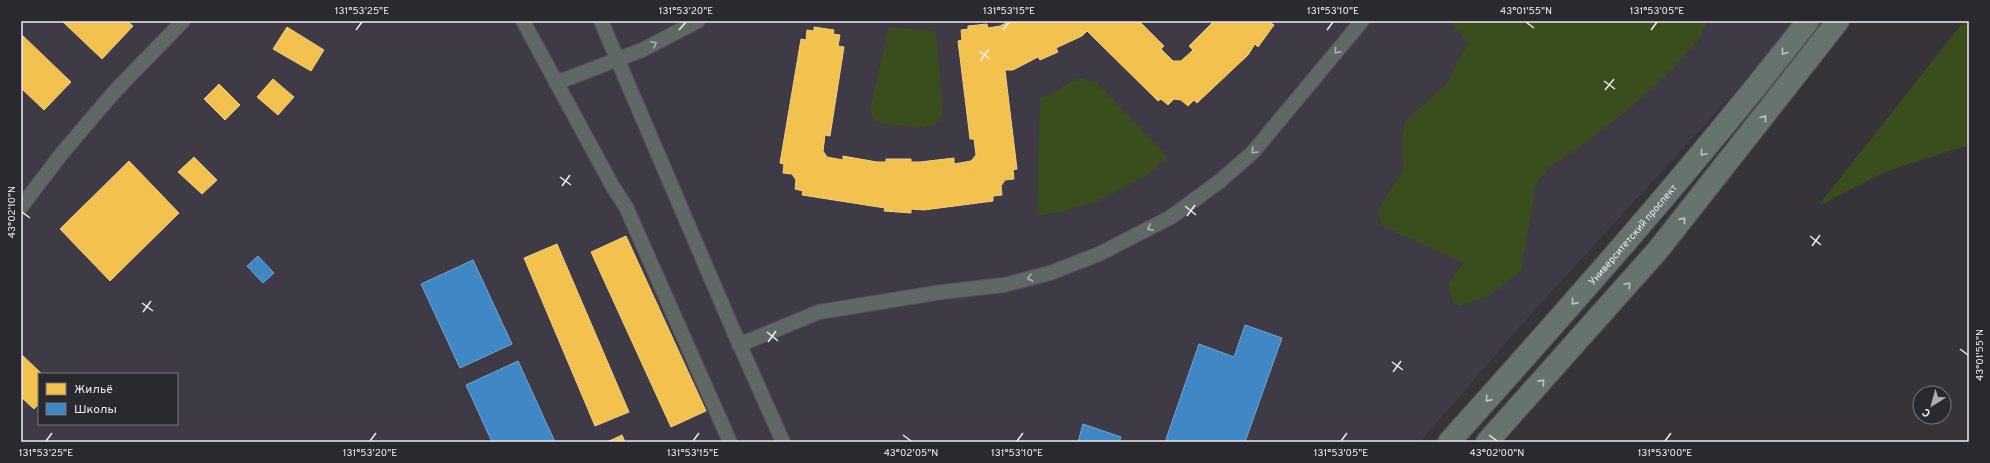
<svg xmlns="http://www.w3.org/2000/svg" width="1990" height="463" viewBox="0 0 1990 463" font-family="Overpass,sans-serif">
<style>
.built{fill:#3e3a46;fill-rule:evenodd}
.green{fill:#394e1c}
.homes{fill:#f2c14e;stroke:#f1ce7f}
.schools{fill:#3f88c5;stroke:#74a6d2}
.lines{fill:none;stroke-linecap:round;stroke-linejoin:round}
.street-casing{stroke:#535256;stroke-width:16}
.primary-casing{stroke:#535256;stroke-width:24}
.street{stroke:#606865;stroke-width:14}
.primary{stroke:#66736e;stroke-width:22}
.oneway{stroke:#aeb1b2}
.oneway2{stroke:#bec2c3}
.ticks{fill:none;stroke:#eeedf1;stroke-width:1.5}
.labels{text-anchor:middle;stroke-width:4;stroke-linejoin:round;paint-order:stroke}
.street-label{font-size:10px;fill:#eeedf1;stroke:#2b2930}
.neatline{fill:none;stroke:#eeedf1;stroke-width:1.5}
.ticks-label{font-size:10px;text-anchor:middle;fill:#eeedf1}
</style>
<rect width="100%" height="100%" fill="#363439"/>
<path class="built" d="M 21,21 L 1800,21 L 1531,314 L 1420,442 L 21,442 ZM 39,374 L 177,374 L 177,424 L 39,424 Z"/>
<path class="green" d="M 1449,21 L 1707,21 L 1700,38 L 1668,74 L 1630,108 L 1577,149 L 1551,166 L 1536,184 L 1521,272 L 1488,296 L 1460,306 L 1453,303 L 1448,283 L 1464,263 L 1382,226 L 1378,210 L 1403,170 L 1402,137 L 1405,121 L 1446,84 L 1468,43 Z
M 1964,21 L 1969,21 L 1969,145 L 1887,171 L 1818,206 Z
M 889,27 L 936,31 L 943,111 L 938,122 L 925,128 L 886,124 L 874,120 L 870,108 Z
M 1079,78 L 1097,83 L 1168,157 L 1147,176 L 1098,201 L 1066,211 L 1037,216 L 1040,99 Z"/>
<path class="homes" d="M 62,21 L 127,21 L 133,26 L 102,59 Z
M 1010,21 L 1139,21 L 1164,46 L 1161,49 L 1173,61 L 1181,61 L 1193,50 L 1189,46 L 1214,21 L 1272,21 L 1271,23 L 1274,25 L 1258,47 L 1255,44 L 1248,55 L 1197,103 L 1194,100 L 1188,106 L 1181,100 L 1174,99 L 1168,105 L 1161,99 L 1158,101 L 1087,31 L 1082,36 L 1056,48 L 1058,52 L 1040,60 L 1038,57 L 1013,70 L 1005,70 L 1017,169 L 1013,170 L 1014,179 L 1005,180 L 1001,186 L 1002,195 L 993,196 L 993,201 L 924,210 L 911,209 L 911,213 L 884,211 L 885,208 L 802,195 L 803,191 L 795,189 L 796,180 L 792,174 L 783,173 L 784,164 L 780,163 L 801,39 L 806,40 L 807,30 L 814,31 L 814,27 L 834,30 L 833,34 L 840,35 L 838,46 L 844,47 L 830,136 L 825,135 L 823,151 L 827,157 L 843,160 L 843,156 L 877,162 L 886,162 L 886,159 L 911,159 L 911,162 L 920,162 L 954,158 L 954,164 L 971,161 L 976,155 L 974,139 L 970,139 L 958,41 L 962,40 L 961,30 L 968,29 L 968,26 L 987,24 L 988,28 L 1000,26 Z
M 287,27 L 324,50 L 311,71 L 273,49 Z
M 21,34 L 71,82 L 44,110 L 21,88 Z
M 273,79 L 294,97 L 278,115 L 257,97 Z
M 219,84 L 240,105 L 225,120 L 204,99 Z
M 194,157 L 217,180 L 202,194 L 178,172 Z
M 129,161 L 179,213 L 110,281 L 60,229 Z
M 626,236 L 706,411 L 671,427 L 591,252 Z
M 557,244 L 629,412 L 595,426 L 524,258 Z
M 21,354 L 42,374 L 39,374 L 39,404 L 34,409 L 21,397 Z
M 622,435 L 625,442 L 607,442 Z"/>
<path class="schools" d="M 258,256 L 274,273 L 263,283 L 247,266 Z
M 473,260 L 512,344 L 460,368 L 421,284 Z
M 1245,325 L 1282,338 L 1245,442 L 1165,442 L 1199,344 L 1234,357 Z
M 518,361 L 555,442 L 492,442 L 466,385 Z
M 1083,424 L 1121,437 L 1119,442 L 1078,442 Z"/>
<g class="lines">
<defs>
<path id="street" d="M 523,21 L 613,187 L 626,207 L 730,442
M 601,21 L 734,332 L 783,442
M 556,83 L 642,50 L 698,21
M 21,207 L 63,152 L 115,91 L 183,21
M 739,345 L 819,312 L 942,292 L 1004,285 L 1050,273 L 1099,254 L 1171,217 L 1220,181 L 1253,152 L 1362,21"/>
<g id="primary">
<path id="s1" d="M 1449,442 C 1573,304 1694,167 1808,21"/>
<path d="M 1487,442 L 1658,250 L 1838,21"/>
</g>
</defs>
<use href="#street" class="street-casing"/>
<use href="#primary" class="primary-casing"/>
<use href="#street" class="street"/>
<use href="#primary" class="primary"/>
</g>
<defs><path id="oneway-chevron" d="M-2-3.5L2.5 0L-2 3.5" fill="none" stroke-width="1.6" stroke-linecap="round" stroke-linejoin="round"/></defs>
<g class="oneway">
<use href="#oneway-chevron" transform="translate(654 44) rotate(-27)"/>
<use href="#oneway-chevron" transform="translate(1337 51) rotate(130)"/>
<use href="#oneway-chevron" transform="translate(1254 151) rotate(133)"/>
<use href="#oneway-chevron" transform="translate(1150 228) rotate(153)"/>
<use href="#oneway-chevron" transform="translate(1030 278) rotate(166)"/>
</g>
<g class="oneway2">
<use href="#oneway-chevron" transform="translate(1784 52) rotate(128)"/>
<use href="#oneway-chevron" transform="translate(1764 118) rotate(-52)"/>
<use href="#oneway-chevron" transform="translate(1703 153) rotate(130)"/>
<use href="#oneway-chevron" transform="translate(1683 220) rotate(-51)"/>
<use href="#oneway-chevron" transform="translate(1628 285) rotate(-49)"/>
<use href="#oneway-chevron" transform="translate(1574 302) rotate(132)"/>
<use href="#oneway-chevron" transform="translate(1542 382) rotate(-48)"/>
<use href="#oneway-chevron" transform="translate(1488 399) rotate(132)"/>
</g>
<path class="ticks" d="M 1526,22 L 1534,28M 356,30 L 362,22M 679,30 L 686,22M 1003,30 L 1009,22M 1327,30 L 1333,22M 1651,30 L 1657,22M 979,51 L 990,59M 980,61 L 989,49M 1604,81 L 1615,89M 1605,90 L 1614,79M 560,177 L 571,185M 562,186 L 570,175M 1185,206 L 1196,215M 22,212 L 30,218M 1187,216 L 1195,205M 1810,236 L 1821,245M 1812,246 L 1820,235M 142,303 L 153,311M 143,312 L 151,301M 767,332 L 778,341M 768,342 L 776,331M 1960,349 L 1968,355M 1392,362 L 1403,370M 1393,372 L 1401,361M 903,435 L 911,441M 1489,435 L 1497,441M 46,441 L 52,433M 370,441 L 376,433M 693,441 L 699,433M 1017,441 L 1023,433M 1341,441 L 1347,433M 1665,441 L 1671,433"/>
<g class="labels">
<g class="street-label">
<text dy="4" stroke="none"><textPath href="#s1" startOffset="277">Университетский проспект</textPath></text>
</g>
</g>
<rect width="1990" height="463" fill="none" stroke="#2b2930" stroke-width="44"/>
<rect x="38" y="373" width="140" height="52" fill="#2b2930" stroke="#79777d"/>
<rect x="46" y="383" width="20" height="12" fill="#f2c14e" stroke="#79777d"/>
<text x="74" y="393" font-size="12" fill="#eeedf1">Жильё</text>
<rect x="46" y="403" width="20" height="12" fill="#3f88c5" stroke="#79777d"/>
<text x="74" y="413" font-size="12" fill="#eeedf1">Школы</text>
<g transform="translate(1932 405) rotate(217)"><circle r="19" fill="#2b2930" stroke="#79777d"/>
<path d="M0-3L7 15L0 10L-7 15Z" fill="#aeacb1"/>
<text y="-6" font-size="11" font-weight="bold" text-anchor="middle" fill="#eeedf1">С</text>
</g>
<rect x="22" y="22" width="1946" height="419" class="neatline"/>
<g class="ticks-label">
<text x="362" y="14">131°53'25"E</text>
<text x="686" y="14">131°53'20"E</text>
<text x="1009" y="14">131°53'15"E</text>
<text x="1333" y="14">131°53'10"E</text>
<text x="1526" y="14">43°01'55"N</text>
<text x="1657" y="14">131°53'05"E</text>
<text transform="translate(11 212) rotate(-90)" y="4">43°02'10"N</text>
<text transform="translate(1979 355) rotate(-90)" y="4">43°01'55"N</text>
<text x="46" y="456">131°53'25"E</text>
<text x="370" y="456">131°53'20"E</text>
<text x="693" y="456">131°53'15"E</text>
<text x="911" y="456">43°02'05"N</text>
<text x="1017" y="456">131°53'10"E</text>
<text x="1341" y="456">131°53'05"E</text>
<text x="1497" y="456">43°02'00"N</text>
<text x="1665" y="456">131°53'00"E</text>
</g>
</svg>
